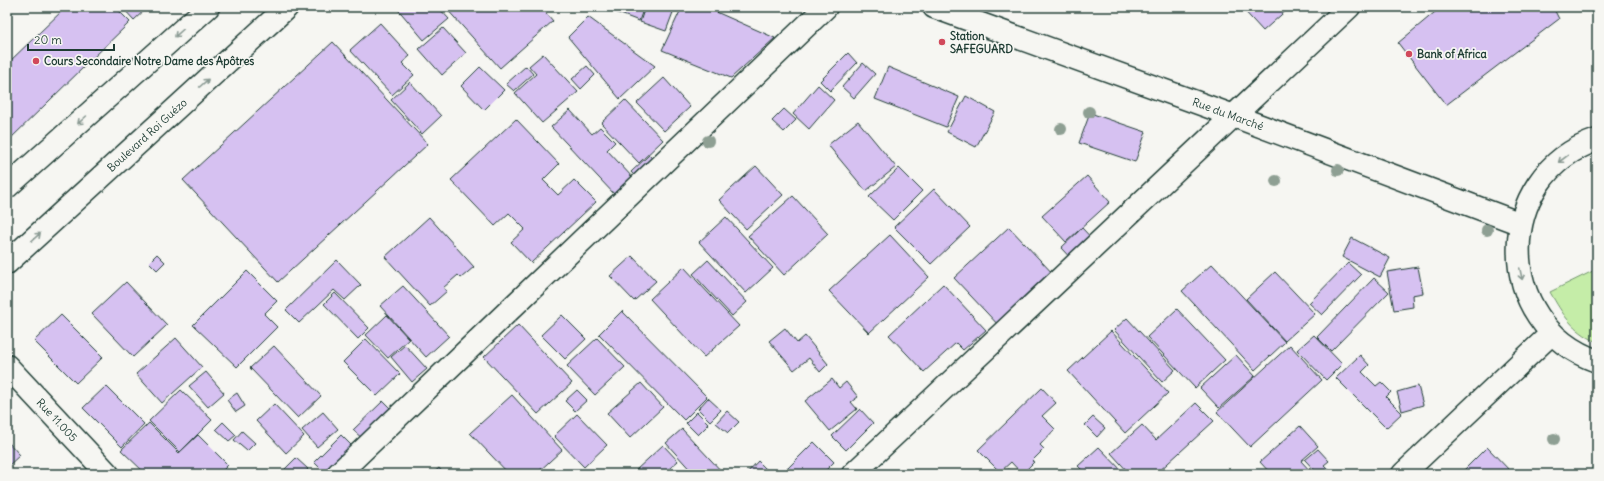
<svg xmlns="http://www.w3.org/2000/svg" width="1604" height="481" viewBox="0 0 1604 481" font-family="Delius,sans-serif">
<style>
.green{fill:#c5eda8;stroke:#72956e}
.building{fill:#d6c1f1;stroke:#1f3d34}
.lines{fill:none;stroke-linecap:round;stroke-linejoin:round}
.minor-casing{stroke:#1f3d34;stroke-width:25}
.secondary-casing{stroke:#1f3d34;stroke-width:25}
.minor{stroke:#f6f6f2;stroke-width:22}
.secondary{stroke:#f6f6f2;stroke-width:22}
.tree{fill:#8e9f93}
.oneway{stroke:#8a9a93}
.poi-dot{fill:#d1495b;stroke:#f6f6f2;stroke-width:1.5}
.labels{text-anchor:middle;stroke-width:3.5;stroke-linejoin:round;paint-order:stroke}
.poi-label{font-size:11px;font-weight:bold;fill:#1f3d34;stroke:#f6f6f2;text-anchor:start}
.street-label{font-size:11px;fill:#1f3d34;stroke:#f6f6f2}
</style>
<rect width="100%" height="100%" fill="#f6f6f2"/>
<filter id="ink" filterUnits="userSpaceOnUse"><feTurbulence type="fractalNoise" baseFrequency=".025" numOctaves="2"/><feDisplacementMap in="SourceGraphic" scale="8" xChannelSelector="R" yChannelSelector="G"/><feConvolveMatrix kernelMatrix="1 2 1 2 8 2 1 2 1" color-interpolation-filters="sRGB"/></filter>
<g filter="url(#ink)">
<path class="green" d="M 1597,269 L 1597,342 C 1572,330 1563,315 1550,292 Z"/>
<path class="building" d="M 66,7 L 115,7 L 130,22 L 7,142 L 7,64 Z
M 122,7 L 148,7 L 134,20 Z
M 396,7 L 438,7 L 449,19 L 424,40 Z
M 445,7 L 490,7 L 492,8 L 493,7 L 541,7 L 553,21 L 500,68 Z
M 602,7 L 644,7 L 639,21 Z
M 645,7 L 675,7 L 666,31 L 640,22 Z
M 682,7 L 705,7 L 775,38 L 731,78 L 662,50 Z
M 1241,7 L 1290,7 L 1263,31 Z
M 1441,7 L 1553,7 L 1559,19 L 1446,105 L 1398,43 Z
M 588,17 L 655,66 L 620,99 L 568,37 Z
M 380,23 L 410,56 L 402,63 L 414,75 L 392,95 L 350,50 Z
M 443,28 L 466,53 L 442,75 L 419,49 Z
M 333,42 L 428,144 L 278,282 L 183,180 Z
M 848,53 L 857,63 L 830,91 L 820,81 Z
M 543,54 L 578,92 L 542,123 L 515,93 L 536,74 L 529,66 Z
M 863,63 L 875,74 L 854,98 L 842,87 Z
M 526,66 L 533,74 L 514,91 L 506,84 Z
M 587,66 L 595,75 L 581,89 L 572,79 Z
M 480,67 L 504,90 L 484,110 L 461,86 Z
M 888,67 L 959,97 L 946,127 L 875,99 Z
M 664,78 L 690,107 L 664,131 L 637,103 Z
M 410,82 L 441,116 L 422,134 L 391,100 Z
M 818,85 L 834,100 L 809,129 L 793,114 Z
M 966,96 L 995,112 L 976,147 L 947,132 Z
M 625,100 L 663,140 L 639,163 L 601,123 Z
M 784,109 L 796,120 L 784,132 L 772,121 Z
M 570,110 L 592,134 L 600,127 L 615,142 L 607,150 L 633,178 L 615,195 L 551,127 Z
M 1090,113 L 1146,132 L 1135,162 L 1079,143 Z
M 516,119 L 559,164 L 543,180 L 558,195 L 574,180 L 596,202 L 531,263 L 511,242 L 525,229 L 509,213 L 495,226 L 451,180 Z
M 858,121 L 896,167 L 866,191 L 828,145 Z
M 649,155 L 662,169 L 644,186 L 631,172 Z
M 756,166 L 783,195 L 746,229 L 719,200 Z
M 899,168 L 922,191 L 893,220 L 869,197 Z
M 1087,176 L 1110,202 L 1066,242 L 1042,216 Z
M 934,189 L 970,227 L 931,264 L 894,227 Z
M 793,196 L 828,234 L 784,275 L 748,236 Z
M 429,217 L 474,267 L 461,278 L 458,275 L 443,288 L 447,291 L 430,306 L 385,257 Z
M 726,217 L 773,268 L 746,293 L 699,242 Z
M 1009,227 L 1056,277 L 1001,328 L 954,278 Z
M 1082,228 L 1097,244 L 1075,263 L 1061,248 Z
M 890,235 L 929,277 L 869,333 L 829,291 Z
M 1352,238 L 1390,258 L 1380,277 L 1342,257 Z
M 157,254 L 165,262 L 157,270 L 149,262 Z
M 632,256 L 656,281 L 634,301 L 610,276 Z
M 337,260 L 361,285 L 345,300 L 334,290 L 299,323 L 286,310 Z
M 708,260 L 747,302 L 732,316 L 693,274 Z
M 1348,263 L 1361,275 L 1322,315 L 1309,303 Z
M 1212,264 L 1285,342 L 1255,370 L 1182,291 Z
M 684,267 L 739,326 L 704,357 L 650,299 Z
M 1418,267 L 1423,293 L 1412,295 L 1413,307 L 1394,310 L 1387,272 Z
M 247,271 L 277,301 L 264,314 L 277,327 L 237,367 L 193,325 Z
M 1275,272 L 1315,314 L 1285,341 L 1246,299 Z
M 1374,278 L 1389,292 L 1331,351 L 1317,337 Z
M 126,282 L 167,325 L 133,357 L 92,314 Z
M 943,284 L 986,330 L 963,350 L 956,343 L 924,372 L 889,335 Z
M 403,286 L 449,336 L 426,357 L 380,306 Z
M 335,293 L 369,328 L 358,339 L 324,304 Z
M 1177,309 L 1225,360 L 1195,388 L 1147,337 Z
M 622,311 L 707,397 L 684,420 L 599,334 Z
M 61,315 L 103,357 L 76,383 L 34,341 Z
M 387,315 L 409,339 L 388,358 L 366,335 Z
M 562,315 L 586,339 L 565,359 L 541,335 Z
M 1127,318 L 1175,370 L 1162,382 L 1114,330 Z
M 518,325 L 572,383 L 538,414 L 484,357 Z
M 785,328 L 797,343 L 805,336 L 828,364 L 820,372 L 809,358 L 794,370 L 769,341 Z
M 1111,331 L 1168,393 L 1125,433 L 1068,371 Z
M 1314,335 L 1342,364 L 1326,380 L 1297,350 Z
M 176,338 L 202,367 L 162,403 L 136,374 Z
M 597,338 L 625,367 L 595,395 L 567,366 Z
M 366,339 L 400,374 L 377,396 L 343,362 Z
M 405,345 L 427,369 L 412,382 L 391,357 Z
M 1290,345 L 1322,380 L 1250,447 L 1217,412 Z
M 274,346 L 321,396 L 298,418 L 250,368 Z
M 1236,355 L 1255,376 L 1219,408 L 1200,388 Z
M 1360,355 L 1369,365 L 1362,372 L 1376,386 L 1381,382 L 1391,392 L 1386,397 L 1402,413 L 1386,428 L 1336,378 Z
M 206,372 L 224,393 L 208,407 L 189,386 Z
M 832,379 L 839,388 L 846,382 L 858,397 L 851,402 L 857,409 L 830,431 L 805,401 Z
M 641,383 L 663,407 L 630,438 L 607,413 Z
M 106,386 L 144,424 L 122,447 L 83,408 Z
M 1418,386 L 1423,405 L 1402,411 L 1397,392 Z
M 1042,388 L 1056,403 L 1042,416 L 1055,429 L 1040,445 L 1044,449 L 1032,461 L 1034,462 L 1022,474 L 1011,462 L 1000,472 L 978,450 Z
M 181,390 L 212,420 L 180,452 L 149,421 Z
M 577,390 L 587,400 L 575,411 L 565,401 Z
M 237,393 L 245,406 L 236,412 L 227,400 Z
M 512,395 L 562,450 L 536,474 L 509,474 L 470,433 Z
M 708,398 L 721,410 L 710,421 L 698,409 Z
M 383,401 L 396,414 L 366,442 L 353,430 Z
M 1196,403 L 1214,421 L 1156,474 L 1130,474 L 1111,453 L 1142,425 L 1156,440 Z
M 274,404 L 304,436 L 286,453 L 256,421 Z
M 860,409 L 873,423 L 846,450 L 832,436 Z
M 727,411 L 739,422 L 728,433 L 716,423 Z
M 323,412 L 338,429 L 317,447 L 302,430 Z
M 697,412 L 709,424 L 698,435 L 686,423 Z
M 577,414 L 607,445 L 584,467 L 554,436 Z
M 1093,417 L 1105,428 L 1097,437 L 1085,425 Z
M 223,422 L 236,435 L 229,441 L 216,429 Z
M 149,423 L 179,453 L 198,435 L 228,465 L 219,474 L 146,474 L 121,450 Z
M 1300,426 L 1318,446 L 1301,461 L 1313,474 L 1271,474 L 1260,462 Z
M 682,429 L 724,474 L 694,474 L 666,443 Z
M 242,431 L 255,443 L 247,451 L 234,440 Z
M 341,435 L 358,452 L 335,474 L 326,474 L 314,462 Z
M 7,441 L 20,455 L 7,467 Z
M 814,442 L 834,462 L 822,474 L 782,474 Z
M 663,445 L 678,461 L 663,474 L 640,474 L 636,470 Z
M 1099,447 L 1125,474 L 1086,474 L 1078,466 Z
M 1487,447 L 1513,474 L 1460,474 Z
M 1318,449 L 1329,461 L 1324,465 L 1331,472 L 1329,474 L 1318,474 L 1305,460 Z
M 296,458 L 308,469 L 303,474 L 280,474 Z
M 758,461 L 769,472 L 767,474 L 746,474 Z
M 439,468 L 444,474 L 432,474 Z
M 1009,469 L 1014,474 L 1003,474 Z"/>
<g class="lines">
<defs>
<path id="minor" d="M 7,187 L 208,7
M 7,263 L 287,7
M 7,366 L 108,474
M 338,474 L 826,7
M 853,474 L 1349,7
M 1403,474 L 1552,333"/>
<path id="secondary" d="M 934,7 L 1234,116 L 1521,224
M 1597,140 C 1492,175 1493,325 1597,361"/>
</defs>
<use href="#minor" class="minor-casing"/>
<use href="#secondary" class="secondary-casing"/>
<use href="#minor" class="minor"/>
<use href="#secondary" class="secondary"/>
</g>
<g class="tree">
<circle cx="1089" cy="112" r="6"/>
<circle cx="1061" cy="129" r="6"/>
<circle cx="708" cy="141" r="6"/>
<circle cx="1338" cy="170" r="6"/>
<circle cx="1276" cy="181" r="6"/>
<circle cx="1487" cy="230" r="6"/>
<circle cx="1554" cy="439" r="6"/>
</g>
<defs><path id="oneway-shaft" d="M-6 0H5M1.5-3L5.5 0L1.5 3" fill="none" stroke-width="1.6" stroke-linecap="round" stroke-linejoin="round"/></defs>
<g class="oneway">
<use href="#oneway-shaft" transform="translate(179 33) rotate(138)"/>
<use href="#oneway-shaft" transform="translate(204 83) rotate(-42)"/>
<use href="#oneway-shaft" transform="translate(82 120) rotate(138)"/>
<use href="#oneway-shaft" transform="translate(1563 159) rotate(143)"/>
<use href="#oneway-shaft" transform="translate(36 237) rotate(-42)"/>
<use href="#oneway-shaft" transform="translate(1521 274) rotate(78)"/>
</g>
</g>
<g class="poi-dot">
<circle cx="942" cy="42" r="4"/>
<circle cx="1409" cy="54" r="4"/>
<circle cx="36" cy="61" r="4"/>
</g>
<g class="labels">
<g class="poi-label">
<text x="950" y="40">Station<tspan x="950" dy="13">SAFEGUARD</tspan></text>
<text x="1417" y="58">Bank of Africa</text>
<text x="44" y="65">Cours Secondaire Notre Dame des Apôtres</text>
</g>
<g class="street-label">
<text transform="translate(1228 114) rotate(20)" y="4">Rue du Marché</text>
<text transform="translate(147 135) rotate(-42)" y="4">Boulevard Roi Guézo</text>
<text transform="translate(57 420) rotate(47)" y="4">Rue 11.005</text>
</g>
</g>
<rect width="1604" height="481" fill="none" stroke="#f6f6f2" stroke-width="24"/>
<rect x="12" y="12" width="1580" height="457" fill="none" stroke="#1f3d34" stroke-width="1.5" filter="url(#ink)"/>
<path d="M28 44v6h86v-6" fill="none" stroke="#1f3d34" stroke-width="2"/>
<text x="34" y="44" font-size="12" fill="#1f3d34" stroke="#f6f6f2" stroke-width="3" paint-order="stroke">20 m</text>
</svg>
